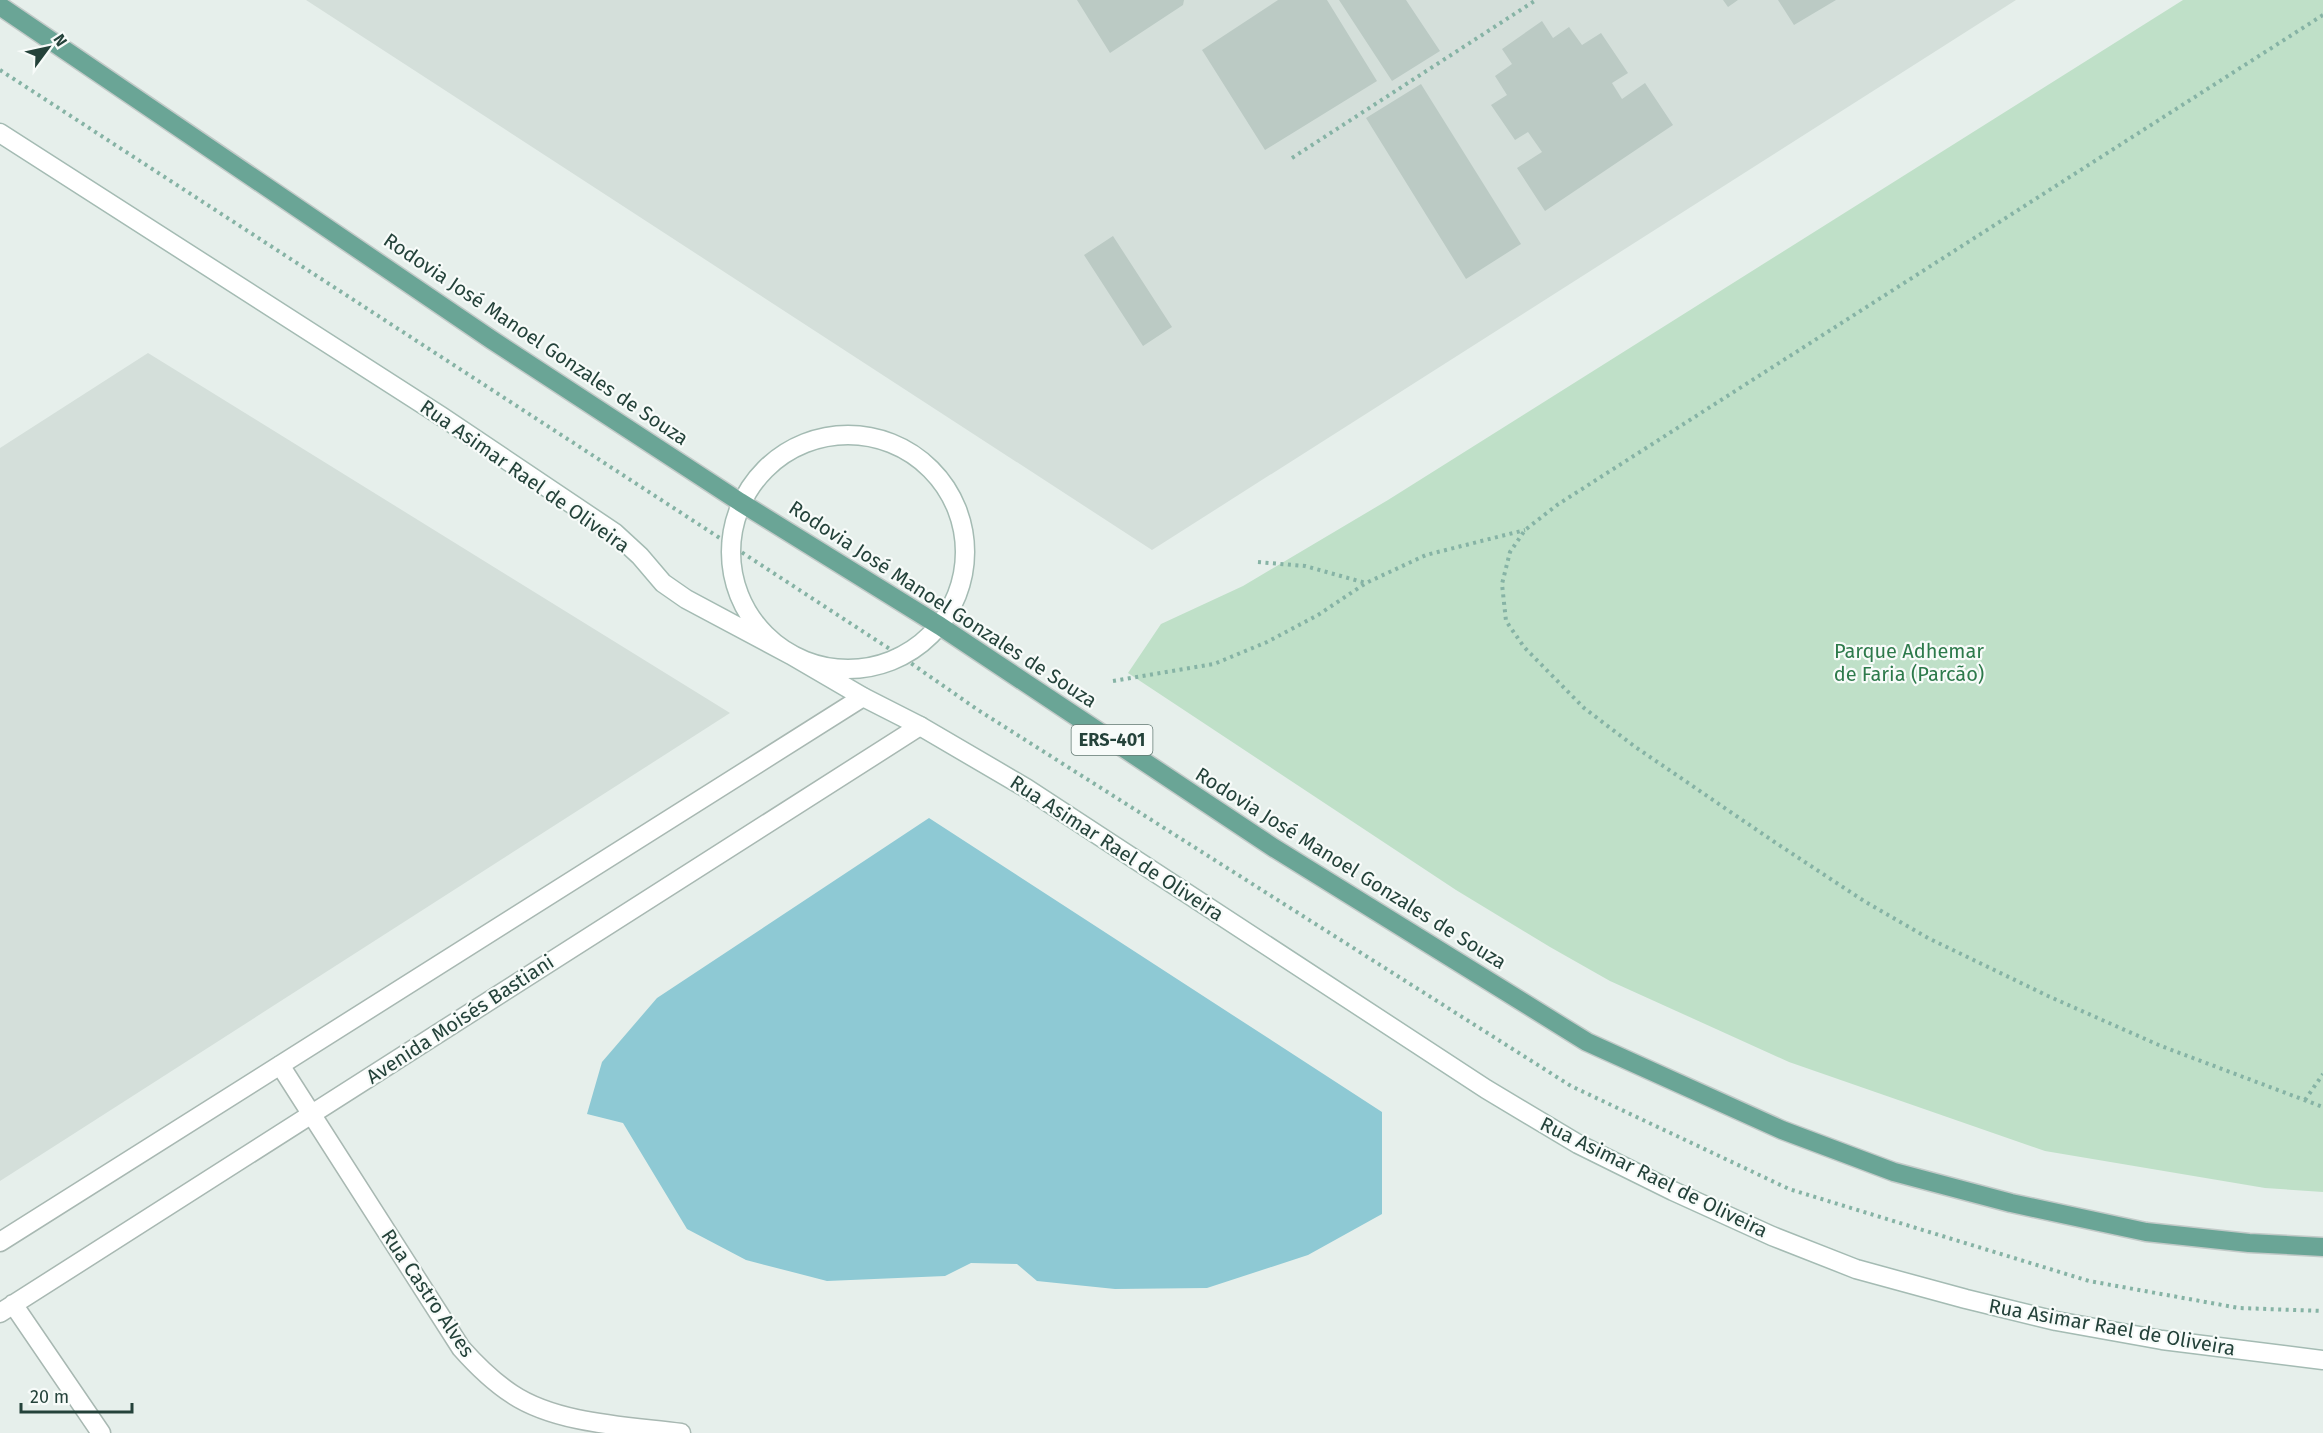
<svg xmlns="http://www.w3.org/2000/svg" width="2323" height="1433" viewBox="0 0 2323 1433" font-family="'Fira Sans',sans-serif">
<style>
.built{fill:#d4dfda}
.green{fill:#bfe0c8}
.water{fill:#8ec9d4}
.building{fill:#bbcac4}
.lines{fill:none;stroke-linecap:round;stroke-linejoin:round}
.street-casing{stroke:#a8b8b2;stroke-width:21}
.secondary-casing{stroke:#a4bbb3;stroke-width:21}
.primary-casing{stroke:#c2cac8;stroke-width:21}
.path{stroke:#86b3a5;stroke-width:4;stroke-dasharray:3 4.5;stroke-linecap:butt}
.street{stroke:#fff;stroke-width:18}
.secondary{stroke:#fff;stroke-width:18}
.primary{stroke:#6aa596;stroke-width:18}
.labels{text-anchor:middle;stroke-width:4.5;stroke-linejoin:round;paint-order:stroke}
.shield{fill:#f7fbf9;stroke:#637a73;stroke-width:1.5}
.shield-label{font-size:18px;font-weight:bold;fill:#24423a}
.street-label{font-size:20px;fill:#24423a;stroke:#f7fbf9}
.park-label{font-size:20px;fill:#2d7a4b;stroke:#f7fbf9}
</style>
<rect width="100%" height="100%" fill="#e6efeb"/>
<path class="built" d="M 306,0 L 2016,0 L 1152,550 Z
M 148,353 L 730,713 L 0,1181 L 0,448 Z"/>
<path class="green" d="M 2183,0 L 2323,0 L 2323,1192 L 2265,1188 L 2045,1151 L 1789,1062 L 1610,981 L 1550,947 L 1456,890 L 1128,673 L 1161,624 L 1243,586 L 1388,500 Z"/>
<path class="water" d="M 929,818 L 1382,1112 L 1382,1214 L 1308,1255 L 1207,1288 L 1115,1289 L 1037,1281 L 1017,1264 L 971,1263 L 945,1276 L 827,1281 L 746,1260 L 687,1229 L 623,1123 L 587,1114 L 602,1062 L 657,998 Z"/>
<path class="building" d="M 1077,0 L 1184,0 L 1183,5 L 1110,53 Z
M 1278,0 L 1327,0 L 1377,81 L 1265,150 L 1202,50 Z
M 1339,0 L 1406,0 L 1440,51 L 1392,81 Z
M 1723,0 L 1738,0 L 1728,7 Z
M 1778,0 L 1836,0 L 1794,25 Z
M 1542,21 L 1553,38 L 1569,27 L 1582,45 L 1601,33 L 1628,73 L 1612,83 L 1622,99 L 1645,83 L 1673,125 L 1545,211 L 1517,168 L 1542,152 L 1528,132 L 1515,140 L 1491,105 L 1507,95 L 1495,76 L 1512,64 L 1502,49 Z
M 1421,84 L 1521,244 L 1466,279 L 1366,118 Z
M 1113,236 L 1172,327 L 1143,346 L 1084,255 Z"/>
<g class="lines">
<defs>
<path id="street" d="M 280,1065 L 461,1348 C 477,1366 492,1381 512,1394 C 557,1424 628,1426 681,1433
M 0,1242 L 863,697
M 13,1304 L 101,1433
M 0,1313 L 920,726"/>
<path id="secondary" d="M 0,133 L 441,416 L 615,533 L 640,556 L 663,583 L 686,599 L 791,655 L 863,697 L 920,726 L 1026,788 L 1486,1089 L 1578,1144 L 1673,1191 L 1772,1236 L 1856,1269 L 1966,1299 L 2056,1321 L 2162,1340 L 2323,1360
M731 552a117 117 0 1 1 234 0a117 117 0 1 1-234 0Z"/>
<path id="primary" d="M 0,6 L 492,340 L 740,502 L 940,626 L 1274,848 L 1587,1042 L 1782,1130 L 1894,1172 L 2011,1203 L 2146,1232 L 2249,1243 L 2323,1247"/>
</defs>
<use href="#street" class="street-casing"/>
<use href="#secondary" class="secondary-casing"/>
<use href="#primary" class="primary-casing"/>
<path class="path" d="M 2323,15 L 1557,505 L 1525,530 L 1510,552 L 1502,584 L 1506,621 L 1524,647 L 1584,708 L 1634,746 L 1773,841 L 1864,901 L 1928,938 L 2048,996 L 2161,1046 L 2323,1107
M 0,70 L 729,544 L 902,657 L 978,710 L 1571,1086 L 1789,1189 L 2089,1281 L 2239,1308 L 2323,1311
M 1292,158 L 1536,0
M 1258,562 L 1305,566 L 1366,583
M 1113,681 L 1214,664 L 1267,642 L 1318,615 L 1366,583 L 1426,555 L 1525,530
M 2305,1100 L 2323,1074"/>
<use href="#street" class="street"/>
<use href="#secondary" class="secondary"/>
<use href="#primary" class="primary"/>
</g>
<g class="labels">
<rect class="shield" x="1071.5" y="725" width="81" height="30" rx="4.5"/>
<g class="shield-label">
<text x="1112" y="746">ERS-401</text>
</g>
<g class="street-label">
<text transform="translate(536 339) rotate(34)" y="7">Rodovia José Manoel Gonzales de Souza</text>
<text transform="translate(525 476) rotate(35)" y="7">Rua Asimar Rael de Oliveira</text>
<text transform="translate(943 604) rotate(33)" y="7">Rodovia José Manoel Gonzales de Souza</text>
<text transform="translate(1117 848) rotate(33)" y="7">Rua Asimar Rael de Oliveira</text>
<text transform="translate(1351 868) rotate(32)" y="7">Rodovia José Manoel Gonzales de Souza</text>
<text transform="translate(460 1019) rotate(-33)" y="7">Avenida Moisés Bastiani</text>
<text transform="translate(1654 1177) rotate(26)" y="7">Rua Asimar Rael de Oliveira</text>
<text transform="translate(428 1293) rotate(56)" y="7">Rua Castro Alves</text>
<text transform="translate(2112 1327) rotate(10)" y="7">Rua Asimar Rael de Oliveira</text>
</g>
<g class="park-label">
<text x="1909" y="658">Parque Adhemar<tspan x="1909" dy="23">de Faria (Parcão)</tspan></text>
</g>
</g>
<g transform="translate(48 48) rotate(57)" stroke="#f7fbf9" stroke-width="4.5" paint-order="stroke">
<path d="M0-4.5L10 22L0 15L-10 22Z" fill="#24423a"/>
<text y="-9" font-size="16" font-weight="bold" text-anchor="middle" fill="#24423a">N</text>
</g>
<path d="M21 1403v9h111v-9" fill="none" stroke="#24423a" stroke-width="3"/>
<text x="30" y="1403" font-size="18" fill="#24423a" stroke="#f7fbf9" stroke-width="4.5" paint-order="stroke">20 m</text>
</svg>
